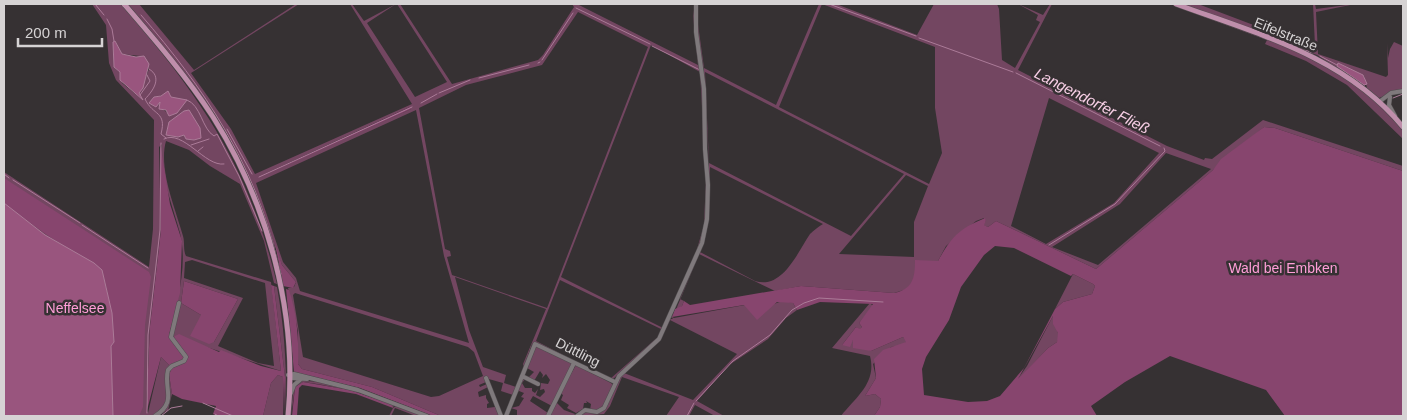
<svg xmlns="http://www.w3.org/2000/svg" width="1407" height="420" viewBox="0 0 1407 420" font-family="Helvetica,sans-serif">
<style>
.green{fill:#734661;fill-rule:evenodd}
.forest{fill:#87456e;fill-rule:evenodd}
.water{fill:#99557e;stroke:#ab7b98}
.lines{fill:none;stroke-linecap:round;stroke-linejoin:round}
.stream{stroke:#ab7b98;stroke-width:1}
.minor-casing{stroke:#514d4f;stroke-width:5}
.major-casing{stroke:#514d4f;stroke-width:6}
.minor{stroke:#7f797c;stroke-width:4}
.major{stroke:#bf8eab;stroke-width:5}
.labels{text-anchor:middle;stroke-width:5;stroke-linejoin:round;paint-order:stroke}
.street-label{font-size:14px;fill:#d6d3d4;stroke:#363133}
.park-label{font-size:14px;fill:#ff9ed8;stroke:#363133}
.water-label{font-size:15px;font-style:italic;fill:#f8cfe6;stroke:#363133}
</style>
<rect width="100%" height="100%" fill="#363133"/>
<path class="green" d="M 92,4 L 121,4 C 199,95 248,163 277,284 L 274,283 L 264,241 L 240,184 L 210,166 L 189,150 L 166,141 C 158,169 176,210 183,236 C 185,243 183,250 186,256 L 271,282 L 281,371 L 169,335 C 177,303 188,267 180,233 C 174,209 157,168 162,144 L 159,147 L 161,230 L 150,326 L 146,410 L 148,413 L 161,357 L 172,368 L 169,374 L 172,394 L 168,410 L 158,416 L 4,416 L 4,172 L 149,267 L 153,229 L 154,120 L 116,80 L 109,63 L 106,25 ZM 115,41 L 122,54 L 140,56 L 149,69 L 139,94 L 143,100 L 122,83 L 120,72 L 114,67 L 113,51 ZM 170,94 L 173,114 L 171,115 L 159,107 L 160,102 L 156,107 L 150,103 L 154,97 ZM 183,112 L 189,112 L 201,134 L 194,140 L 186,139 L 184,135 L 178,137 L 166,135 L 169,124 ZM 192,260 L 265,283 L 274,366 L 258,363 L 218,346 L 243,298 L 184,278 L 185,262 ZM 184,281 L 238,299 L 214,342 L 201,315 L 181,303 Z
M 128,4 L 139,4 L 194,70 L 296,4 L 299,4 L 191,73 L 231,129 L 255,174 L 412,104 L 350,4 L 352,4 L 364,21 L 396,4 L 367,23 L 415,97 L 447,82 L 397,4 L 400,4 L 452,84 L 538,60 L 543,55 L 574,7 L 572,4 L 577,4 L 698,65 L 693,16 L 695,4 L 699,66 L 704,94 L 704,147 L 708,183 L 705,225 L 697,253 L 660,336 L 612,380 L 537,343 L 532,344 L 524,367 L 523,364 L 546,309 L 455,277 L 469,330 L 483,367 L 506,375 L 504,383 L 516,387 L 513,395 L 501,391 L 503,383 L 485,378 L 486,382 L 479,385 L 480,387 L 487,384 L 488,387 L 478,392 L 479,397 L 486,395 L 486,398 L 489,403 L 487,404 L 487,408 L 495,407 L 499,416 L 441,416 L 372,387 L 302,369 L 298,364 L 298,331 L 288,288 L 294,287 L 296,282 L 282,265 L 274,244 L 282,286 C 255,165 205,95 128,4 ZM 578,12 L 648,47 L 547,308 L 452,275 L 447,257 L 451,256 L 450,251 L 445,249 L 419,108 L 466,85 L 542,65 ZM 651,45 L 700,72 L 706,177 L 704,225 L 695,256 L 663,328 L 561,277 ZM 410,107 L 411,109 L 256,178 ZM 416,110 L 444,256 L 469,343 L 300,291 L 296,278 L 283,262 L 256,183 ZM 560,280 L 661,329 L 659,336 L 610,379 L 536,341 ZM 295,293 L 468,347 L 474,352 L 483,376 L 439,396 L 431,397 L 303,357 L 293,295 Z
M 819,4 L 836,4 L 917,35 L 934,4 L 997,4 L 999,9 L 1002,60 L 1015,68 L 1040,22 L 1036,20 L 1038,15 L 1018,4 L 1043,15 L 1050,4 L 1052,4 L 1018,70 L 1167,146 L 1204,160 L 1205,158 L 1212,159 L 1263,120 L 1403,166 L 1403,171 L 1275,128 L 1264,127 L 1096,269 L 996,221 L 988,227 L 983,225 L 986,221 L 984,218 L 976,221 L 946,246 L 938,261 L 915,279 L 907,289 L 894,293 L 801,286 L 775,291 L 699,254 L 680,299 L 684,301 L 682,306 L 675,312 L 700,252 L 706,229 L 709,166 L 704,71 L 698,36 L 697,17 L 704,68 L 776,105 ZM 822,4 L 935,47 L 935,108 L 942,153 L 929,184 L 779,107 ZM 705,72 L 904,174 L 851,236 L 709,163 ZM 1049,98 L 1159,153 L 1114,203 L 1046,244 L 1011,226 ZM 1166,153 L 1211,169 L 1098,265 L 1052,247 L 1120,204 ZM 710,167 L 823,224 C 818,227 814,230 810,234 C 798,251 783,290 755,281 L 700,252 L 708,221 ZM 906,175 L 928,186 L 914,222 L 914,257 L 839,254 Z
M 1168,4 L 1280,44 L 1332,68 L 1374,100 L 1403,130 L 1403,139 L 1347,85 L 1306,61 L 1265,44 L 1267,40 Z
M 1180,4 L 1198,4 L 1312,47 L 1315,46 L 1313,4 L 1315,4 L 1316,9 L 1355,4 L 1316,12 L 1318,54 L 1386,77 L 1388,75 L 1387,43 L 1388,58 L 1390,49 L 1394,42 L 1403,46 L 1403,89 L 1379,98 L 1367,88 L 1364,76 L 1338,63 L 1337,66 L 1365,84 L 1365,87 L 1317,55 Z
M 1073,274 L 1093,284 L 1095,286 L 1092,294 L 1063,302 L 1055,309 Z
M 274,286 L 277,287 C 285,330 287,373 286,416 L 285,377 Z
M 785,301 L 793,303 L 797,310 L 786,318 L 768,339 L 729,365 L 697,401 L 724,416 L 715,416 L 695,405 L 689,416 L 666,416 L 679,397 L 622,377 L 610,406 L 604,414 L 578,416 L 584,412 L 598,413 L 606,408 L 619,378 L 659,340 L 670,319 L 673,319 L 671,317 L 674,314 L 672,317 L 674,318 L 745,305 L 757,319 C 766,310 772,302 785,301 ZM 670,320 L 737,354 L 693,400 L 624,373 L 660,340 Z
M 870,303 L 873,306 L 859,323 L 862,327 L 860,330 L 856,327 L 842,345 L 853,340 L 871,351 L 903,337 L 907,342 L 899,346 L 891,347 L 873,364 L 876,378 L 865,396 L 875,394 L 881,399 L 880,407 L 874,416 L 841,416 C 856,397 877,383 870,356 L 832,348 Z
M 1054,314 L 1059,338 L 1057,342 L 1048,348 L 1015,383 L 1027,366 Z
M 535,344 L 572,363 L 552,406 L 533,396 L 530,401 L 548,413 L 546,416 L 517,416 L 517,410 L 511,408 L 519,406 L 524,398 L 521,397 L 524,393 L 519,391 L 516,394 L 521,379 L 525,379 L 522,383 L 525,388 L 532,388 L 532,391 L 535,393 L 538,389 L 536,395 L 540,397 L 545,392 L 544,389 L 540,390 L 541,383 L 548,384 L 550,380 L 546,374 L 542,378 L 543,375 L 540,371 L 534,381 L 526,376 L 529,377 L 534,372 L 527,368 Z
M 576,365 L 611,383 L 613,385 C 608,397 606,412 590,410 L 591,404 L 586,401 L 587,403 L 584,403 L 583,409 L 576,413 L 567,408 L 569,405 L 561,400 L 563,395 L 560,393 Z
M 278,375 L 283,377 L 283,416 L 263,416 L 271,383 Z
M 301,381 C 332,380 365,394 394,405 L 393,408 L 396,406 L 424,416 L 416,416 L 395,408 L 391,416 L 389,416 L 393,408 C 385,395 320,384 303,382 L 295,387 L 291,416 L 293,390 Z
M 556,402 L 564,410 L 575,414 L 574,416 L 549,416 Z"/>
<path class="forest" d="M 410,107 L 411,109 L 256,179 Z
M 1264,127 L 1275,128 L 1403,171 L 1403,416 L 1285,416 L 1266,390 L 1170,356 L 1125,382 L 1091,406 L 1097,416 L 874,416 L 880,407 L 881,399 L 875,394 L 865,396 L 876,378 L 874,359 L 883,350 L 906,342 L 903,337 L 871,351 L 853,348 L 853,340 L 850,347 L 842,345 L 856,327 L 860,329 L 862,327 L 859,323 L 873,304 L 820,302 L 797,310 L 793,303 L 777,302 L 757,320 L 744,305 L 672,317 L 675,309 L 682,306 L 684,301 L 690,305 L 801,286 L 894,293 C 913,289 915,278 915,260 L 938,261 C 952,236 959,229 985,218 L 986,221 L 984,225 L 988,227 L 996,221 L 1096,269 L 1213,170 L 1221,159 ZM 995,246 L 1014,248 L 1071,276 L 1073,274 L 1093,284 L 1095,286 L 1092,294 L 1063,302 L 1055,309 L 1024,368 L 1000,396 L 987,401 L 968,402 L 924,395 L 922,369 L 926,357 L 949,320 L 961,287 L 984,255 ZM 1053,316 L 1053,324 L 1058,333 L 1057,342 L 1048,348 L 1018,379 Z
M 160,143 L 170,204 L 182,241 L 180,293 L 169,335 L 173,337 L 179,334 L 219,352 L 221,350 L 261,366 L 281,371 L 271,285 L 274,286 L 285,377 L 284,416 L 283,377 L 278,375 L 271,383 L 263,416 L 217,416 L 213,414 L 216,406 L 182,399 L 172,394 L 169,374 L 172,368 L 161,357 L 146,414 L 150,326 L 161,230 Z
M 4,178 L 149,272 L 151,277 L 145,325 L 143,407 L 139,416 L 113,416 L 111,346 L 114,342 C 109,322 111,302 105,282 C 100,268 24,220 7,207 L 4,203 Z
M 275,243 L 282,265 L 296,282 L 293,288 L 283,286 Z
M 184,281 L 238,299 L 214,342 L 209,344 L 190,336 L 201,315 L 181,303 Z
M 286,289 L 289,290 C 297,315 299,338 298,364 L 302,369 L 372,387 L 441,416 L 433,416 L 360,388 L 294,372 Z
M 303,382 L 350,390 L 391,404 L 393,408 L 356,394 L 302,385 L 299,388 L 297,416 L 292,416 L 295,387 Z"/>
<path class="water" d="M 115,41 L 122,54 L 136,57 L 144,56 L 149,64 L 143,88 L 139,93 L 143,100 L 120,80 L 120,72 L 114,67 L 113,42 Z
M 1338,63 L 1363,75 L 1367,84 L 1364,85 L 1337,66 Z
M 168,91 L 171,97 L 187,100 L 177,113 L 169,116 L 166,110 L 159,109 L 160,102 L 156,107 L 149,103 L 154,97 L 161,96 Z
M 189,110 L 200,128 L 201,138 L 194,140 L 186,139 L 184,135 L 178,137 L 166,135 L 169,122 L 184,111 Z
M 4,203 L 45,235 L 94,263 L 102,270 L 112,313 L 114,342 L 111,346 L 113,416 L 4,416 Z"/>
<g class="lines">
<path class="stream" d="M 95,4 L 104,15
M 829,4 L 916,36
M 576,8 L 650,44
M 141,15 C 205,89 254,163 277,259
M 107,19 L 112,29 L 114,41
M 919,38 L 1013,72
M 1289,44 L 1312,53
M 652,46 L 700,70
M 1320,56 L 1337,65
M 542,60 L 573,13
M 538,63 L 540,62
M 149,69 C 163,77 153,91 145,99 C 153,116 167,111 161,134 L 166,138
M 1016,73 L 1160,146
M 479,78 L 529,65
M 439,93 L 470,80
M 140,95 L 150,81 L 147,75
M 1393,98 L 1403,94
M 187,100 C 201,105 202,129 214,136 L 217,134 L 239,176 L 262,231
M 421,103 L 437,94
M 227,129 L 252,174
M 164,139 C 183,129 205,167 224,164
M 191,145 L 209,139
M 198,151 L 203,147
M 4,174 L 9,178
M 259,177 L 412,107
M 13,180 L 80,223
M 82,225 L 148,268
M 1049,245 L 1115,204 L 1165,151 L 1164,148
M 278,263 L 281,274
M 696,401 L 733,361 L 770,335 L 792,310 L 804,303 L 819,298 L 883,302
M 203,403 L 233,416
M 147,413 L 148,335 L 160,230 L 161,143
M 215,414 L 218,416
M 161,416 L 171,408 L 182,406
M 687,416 L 694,403"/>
<defs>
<path id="minor" d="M 1390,97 L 1389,105 L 1395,116
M 1379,102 L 1391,93 L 1403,91
M 522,376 L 538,384
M 486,378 L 501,416
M 307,379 L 292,378 L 288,375 L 294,374 L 358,390 L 427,416
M 291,393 L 294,385 L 300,380
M 155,416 C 178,401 163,389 168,370 L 172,366 L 184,361 L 186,357 L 171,337 L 179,303
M 506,416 L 535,344 L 615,382
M 548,416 L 574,363
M 577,416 L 585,410 L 597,412 L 604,408 L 619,376 L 659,339 L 702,243 L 707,219 L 708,185 L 705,149 L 704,89 L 696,32 L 696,4"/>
<path id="major" d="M 124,4 C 155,40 187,77 213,117 C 268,204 298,313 288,416
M 1176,4 C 1258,34 1346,57 1403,127"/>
</defs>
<use href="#minor" class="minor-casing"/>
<use href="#major" class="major-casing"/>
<use href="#minor" class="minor"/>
<use href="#major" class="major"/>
</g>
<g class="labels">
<g class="street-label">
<text transform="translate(1286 34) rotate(22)" y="5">Eifelstraße</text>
<text transform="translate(578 352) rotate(27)" y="5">Düttling</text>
</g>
<g class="park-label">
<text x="1283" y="273">Wald bei Embken</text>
<text x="75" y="313">Neffelsee</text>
</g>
<g class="water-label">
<text transform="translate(1092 101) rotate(27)" y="5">Langendorfer Fließ</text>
</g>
</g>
<rect width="1407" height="420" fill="none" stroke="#d6d3d4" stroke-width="10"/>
<path d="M18 38v8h84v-8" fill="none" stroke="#d6d3d4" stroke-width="2.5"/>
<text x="25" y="38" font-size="15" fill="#d6d3d4" stroke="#363133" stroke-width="4" paint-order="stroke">200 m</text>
</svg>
